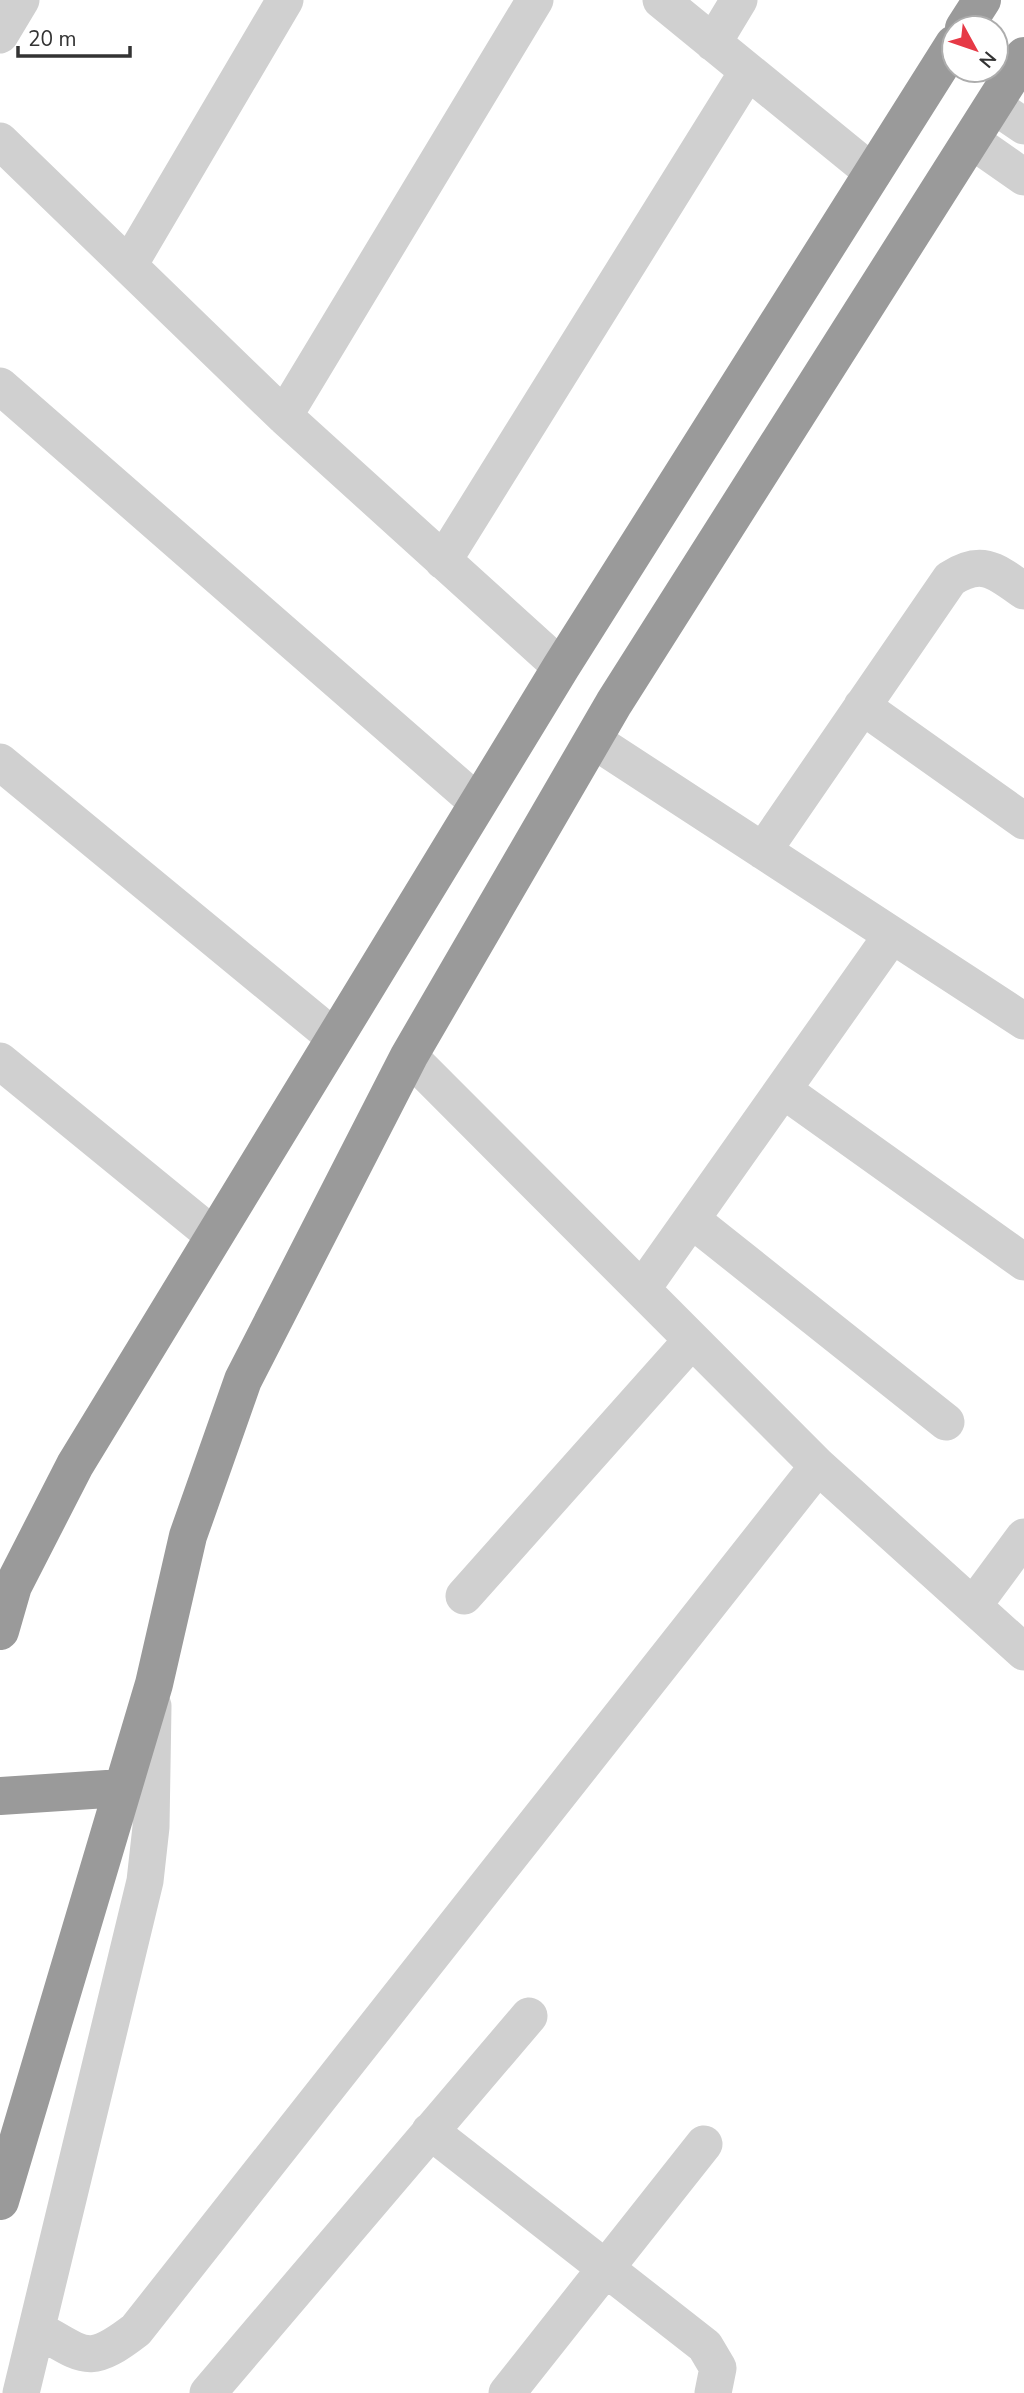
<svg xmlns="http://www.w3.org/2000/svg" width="1024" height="2393" viewBox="0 0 1024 2393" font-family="'Nunito Sans',sans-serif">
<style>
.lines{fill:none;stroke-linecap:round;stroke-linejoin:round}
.street{stroke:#d0d0d0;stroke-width:37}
.highway{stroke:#9a9a9a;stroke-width:38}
</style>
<rect width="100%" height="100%" fill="#fff"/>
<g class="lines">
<path class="street" d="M 661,0 L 873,173
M 0,35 L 21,0
M 713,43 L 739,0
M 993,105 L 1024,126
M 971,140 L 1024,177
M 0,141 L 284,416 L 561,667
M 129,265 L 285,0
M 0,386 L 478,803
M 284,416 L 535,0
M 443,561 L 748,71
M 862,706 L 1024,821
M 593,740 L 1024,1021
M 0,762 L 335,1038
M 763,851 L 950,579 C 982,558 996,571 1024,591
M 409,1056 L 818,1466 L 1024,1652
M 0,1061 L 214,1236
M 783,1090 L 1024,1262
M 692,1220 L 946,1422
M 642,1289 L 892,935
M 464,1596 L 692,1340
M 973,1606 L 1024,1537
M 430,2131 L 705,2346 L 718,2368 L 713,2393
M 37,2329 C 85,2356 88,2367 136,2330 L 818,1466
M 21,2393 L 145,1881 L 151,1827 L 153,1706
M 208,2393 L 529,2016
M 507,2393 L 704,2144"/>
<path class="highway" d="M 964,28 L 982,0
M 0,1631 L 13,1586 L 75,1465 L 561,667 L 954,44
M 0,1796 L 122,1788
M 0,2201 L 154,1684 L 188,1536 L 243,1380 L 409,1056 L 614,703 L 1024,56"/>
</g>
<g transform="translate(975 49) rotate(130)"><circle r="33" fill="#ffffff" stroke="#adadad" stroke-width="2"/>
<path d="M0-5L12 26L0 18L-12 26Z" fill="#e63946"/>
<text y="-10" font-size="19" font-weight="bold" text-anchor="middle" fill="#333333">N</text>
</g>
<path d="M18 46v10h112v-10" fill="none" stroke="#333333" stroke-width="3.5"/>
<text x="28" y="46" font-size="21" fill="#333333" stroke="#ffffff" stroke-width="5" paint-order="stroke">20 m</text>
</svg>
